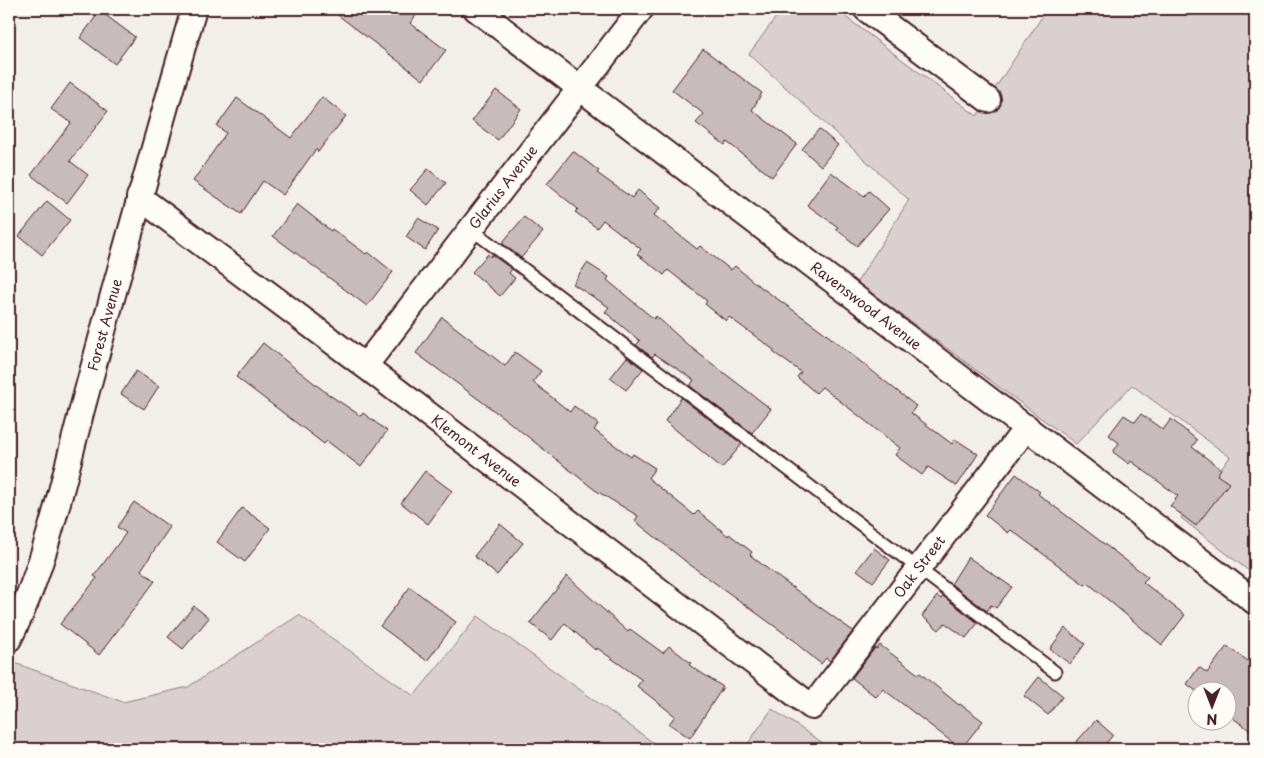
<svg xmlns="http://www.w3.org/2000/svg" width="1264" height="758" viewBox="0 0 1264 758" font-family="'Playpen Sans',sans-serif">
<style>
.green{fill:#d9d0cf;stroke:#92787d}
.building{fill:#c8bbbb;stroke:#4a1f2b}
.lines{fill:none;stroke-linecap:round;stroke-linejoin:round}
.service-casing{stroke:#4a1f2b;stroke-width:15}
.minor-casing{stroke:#4a1f2b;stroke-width:28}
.service{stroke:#fdfcf7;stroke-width:11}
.minor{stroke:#fdfcf7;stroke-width:24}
.labels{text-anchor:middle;stroke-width:4;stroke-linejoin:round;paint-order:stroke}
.street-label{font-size:14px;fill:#4a1f2b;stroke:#fdfcf7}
</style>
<rect width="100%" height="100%" fill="#f2efeb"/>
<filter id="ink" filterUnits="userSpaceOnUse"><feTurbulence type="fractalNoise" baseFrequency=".02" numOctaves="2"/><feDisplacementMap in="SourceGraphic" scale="10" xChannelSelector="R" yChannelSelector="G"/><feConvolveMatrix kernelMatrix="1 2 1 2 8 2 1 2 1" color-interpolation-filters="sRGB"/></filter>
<g filter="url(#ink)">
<path class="green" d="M 782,9 L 835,9 L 977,116 L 1047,9 L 1255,9 L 1254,575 L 1181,518 L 1230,457 L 1132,385 L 1076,444 L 857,282 L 909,200 L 749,54 Z
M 299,615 L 414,696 L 478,616 L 662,749 L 9,749 L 9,661 L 123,702 L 188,687 Z
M 772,709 L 832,749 L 744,749 Z"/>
<path class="building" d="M 330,9 L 421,9 L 410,23 L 446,50 L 423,80 Z
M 100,11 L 135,37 L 115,64 L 80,38 Z
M 703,49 L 762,93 L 752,110 L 797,144 L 772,177 L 727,142 L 725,145 L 696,123 L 704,114 L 672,90 Z
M 70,83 L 108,111 L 70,161 L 88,175 L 67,203 L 31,175 L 71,123 L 51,109 Z
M 496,90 L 521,109 L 498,140 L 472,121 Z
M 322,97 L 346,116 L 318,152 L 316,149 L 283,195 L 263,181 L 241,214 L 193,181 L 226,133 L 217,126 L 237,98 L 291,138 Z
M 819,129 L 838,145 L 821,166 L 802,149 Z
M 573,151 L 599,171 L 597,173 L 632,198 L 638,190 L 660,208 L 654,215 L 697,249 L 700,246 L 731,270 L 735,266 L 755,283 L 821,330 L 916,406 L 911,413 L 952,444 L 955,439 L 978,454 L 957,486 L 928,467 L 922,475 L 895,455 L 900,448 L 822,387 L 816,393 L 797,377 L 801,372 L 773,352 L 774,350 L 729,317 L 726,321 L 705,304 L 707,301 L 668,270 L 664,275 L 637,254 L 641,249 L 603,220 L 597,228 L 575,212 L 578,209 L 547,184 Z
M 428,169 L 446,183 L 428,205 L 410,190 Z
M 831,172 L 864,196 L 869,191 L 889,209 L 857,246 L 836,229 L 838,227 L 807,205 Z
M 47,201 L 70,220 L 42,255 L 19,236 Z
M 297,204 L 331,231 L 332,229 L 366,254 L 368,252 L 393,272 L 367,306 L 273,236 Z
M 524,217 L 543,232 L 521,258 L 502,243 Z
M 418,218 L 438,230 L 425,250 L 406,237 Z
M 488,254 L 490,257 L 492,255 L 512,269 L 509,273 L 515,278 L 500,296 L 472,272 Z
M 587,263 L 609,277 L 607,280 L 654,319 L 656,316 L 689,346 L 771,409 L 752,433 L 690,386 L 694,380 L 655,354 L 652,357 L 636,345 L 640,341 L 605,312 L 609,307 L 573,284 Z
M 442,317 L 505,366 L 515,352 L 541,371 L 533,382 L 570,412 L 574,406 L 598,424 L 594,430 L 631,457 L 633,454 L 655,468 L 648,478 L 694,515 L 698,511 L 728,536 L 729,534 L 752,552 L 750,555 L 778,577 L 853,631 L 830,661 L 826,658 L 821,664 L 798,645 L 799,644 L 689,564 L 635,521 L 638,516 L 595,490 L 508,421 L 416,353 Z
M 263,343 L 328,394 L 361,416 L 363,413 L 387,431 L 361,467 L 327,441 L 324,444 L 236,377 Z
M 627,357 L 643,369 L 626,390 L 610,378 Z
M 136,371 L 159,386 L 144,409 L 121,394 Z
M 681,398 L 742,444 L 722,468 L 665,421 Z
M 1141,414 L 1163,430 L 1171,419 L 1197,440 L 1192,447 L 1221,469 L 1217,475 L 1229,483 L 1196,526 L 1170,506 L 1178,496 L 1131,461 L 1129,464 L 1113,452 L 1119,443 L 1109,435 L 1124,415 L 1135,422 Z
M 425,471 L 452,491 L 428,524 L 401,503 Z
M 1016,474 L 1040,492 L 1038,494 L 1148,577 L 1143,582 L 1185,615 L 1162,645 L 1088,583 L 1085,585 L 1011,530 L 1008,533 L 985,515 Z
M 134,502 L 170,527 L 141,570 L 155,581 L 99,655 L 60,624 L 97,578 L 94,576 L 126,533 L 117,527 Z
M 242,508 L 270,528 L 245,562 L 217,542 Z
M 500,524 L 523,543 L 497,575 L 474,556 Z
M 874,548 L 890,560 L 873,582 L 857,570 Z
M 968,557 L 1012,587 L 996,608 L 991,605 L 987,611 L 951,584 Z
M 567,576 L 628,632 L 630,629 L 663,653 L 669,646 L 691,663 L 689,665 L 723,687 L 690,738 L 669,724 L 675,716 L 637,686 L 642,680 L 597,648 L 595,650 L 565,623 L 552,640 L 530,623 Z
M 410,587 L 456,622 L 427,661 L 380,626 Z
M 937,596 L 941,599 L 943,596 L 978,623 L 966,638 L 945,623 L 939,630 L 922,616 Z
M 194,606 L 209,618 L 183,649 L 168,637 Z
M 1065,628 L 1085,644 L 1070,664 L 1050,649 Z
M 880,645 L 918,674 L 920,673 L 959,705 L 960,704 L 983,721 L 961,749 L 883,689 L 876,697 L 852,678 L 875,648 L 877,649 Z
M 1227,646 L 1255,666 L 1255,734 L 1226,713 L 1226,690 L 1196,691 L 1187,684 L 1199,667 L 1207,673 Z
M 1039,677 L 1063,696 L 1048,715 L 1024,696 Z
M 1096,720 L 1113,735 L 1101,749 L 1070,749 Z"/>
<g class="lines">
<defs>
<path id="service" d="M 471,229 L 1055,672"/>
<g id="minor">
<path id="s1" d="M 476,9 L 1255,602"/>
<path d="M 866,9 L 988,100"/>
<path id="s2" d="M 139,197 L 365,366 L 812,707 L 1027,427"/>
<path id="s3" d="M 365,366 L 641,9"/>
<path id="s4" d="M 9,639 C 47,566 65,470 87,391 C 121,263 157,136 194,9"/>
</g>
</defs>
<use href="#service" class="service-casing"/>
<use href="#minor" class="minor-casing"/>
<use href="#service" class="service"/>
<use href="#minor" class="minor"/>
</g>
</g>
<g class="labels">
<g class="street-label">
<text dy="5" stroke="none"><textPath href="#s3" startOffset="226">Glarius Avenue</textPath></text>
<text dy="5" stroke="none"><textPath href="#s1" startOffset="490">Ravenswood Avenue</textPath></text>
<text dy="5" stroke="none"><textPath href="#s4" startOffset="329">Forest Avenue</textPath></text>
<text dy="5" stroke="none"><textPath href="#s2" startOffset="422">Klemont Avenue</textPath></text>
<text dy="5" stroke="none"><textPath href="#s2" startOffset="1021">Oak Street</textPath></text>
</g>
</g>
<rect width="1264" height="758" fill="none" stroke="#fdfcf7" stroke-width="30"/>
<rect x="15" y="15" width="1234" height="728" fill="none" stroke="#4a1f2b" stroke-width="2" filter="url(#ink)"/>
<g transform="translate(1212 706) rotate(180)"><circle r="24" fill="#fdfcf7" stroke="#b5a4a5"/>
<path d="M0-4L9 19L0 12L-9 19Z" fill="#4a1f2b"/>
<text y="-8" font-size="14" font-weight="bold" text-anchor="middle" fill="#4a1f2b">N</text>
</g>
</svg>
